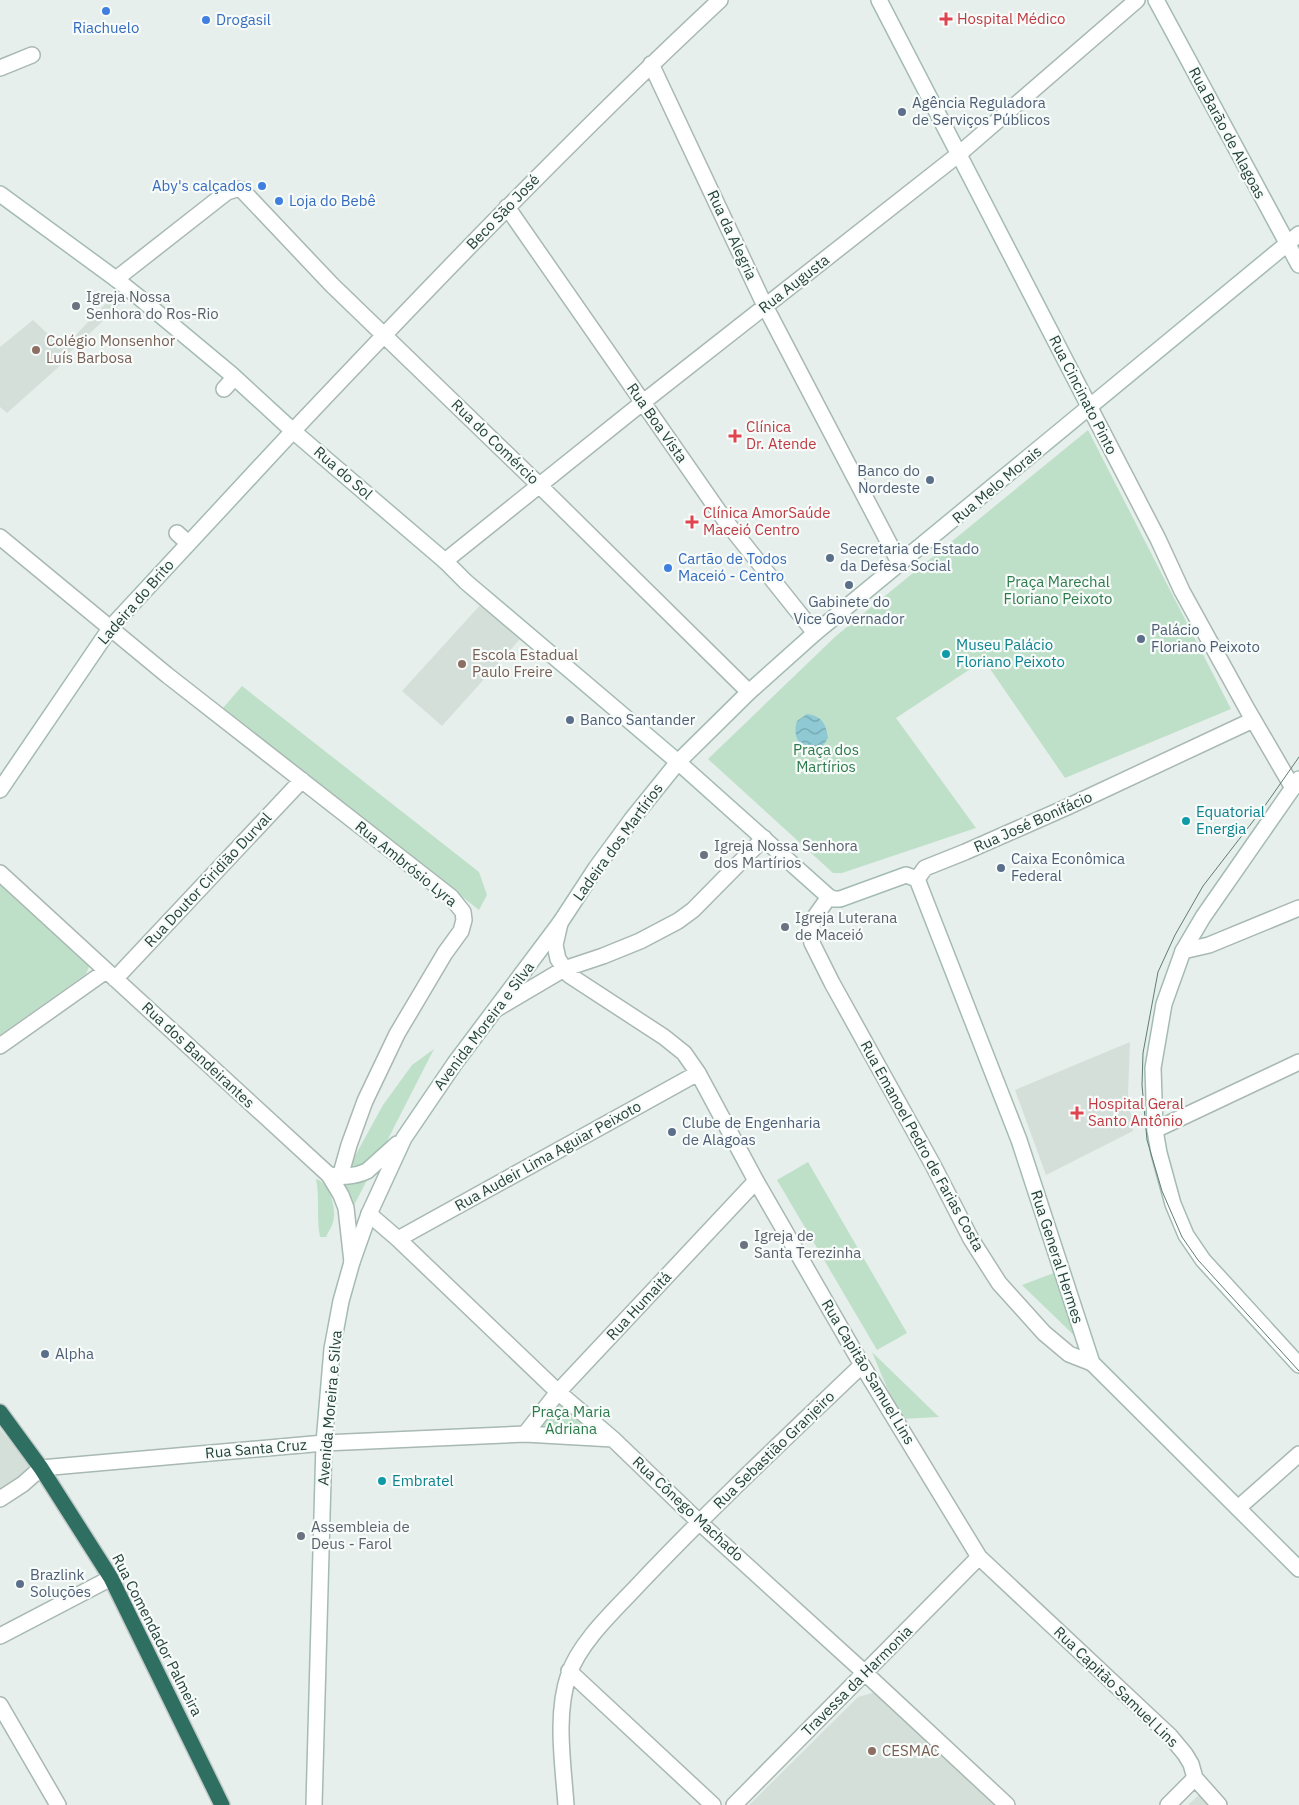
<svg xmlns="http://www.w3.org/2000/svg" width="1299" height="1805" viewBox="0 0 1299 1805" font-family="'IBM Plex Sans',sans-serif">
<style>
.built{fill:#d4dfda}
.green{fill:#bfe0c8}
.water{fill:url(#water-waves)}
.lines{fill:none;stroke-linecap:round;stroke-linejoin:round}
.street-casing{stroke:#a8b8b2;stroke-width:18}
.secondary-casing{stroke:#a4bbb3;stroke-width:18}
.highway-casing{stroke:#c2cac8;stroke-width:18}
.street{stroke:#fff;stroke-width:15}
.secondary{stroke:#fff;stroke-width:15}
.highway{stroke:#2f6f62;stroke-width:15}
.tram{stroke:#5f7d75;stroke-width:1}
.shop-dot{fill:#3f7fe0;stroke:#f7fbf9;stroke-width:2}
.health-dot{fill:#e0444e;stroke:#f7fbf9;stroke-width:2}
.service-dot{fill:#5c6f8a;stroke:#f7fbf9;stroke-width:2}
.worship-dot{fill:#6b7280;stroke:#f7fbf9;stroke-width:2}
.education-dot{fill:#8d6e63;stroke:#f7fbf9;stroke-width:2}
.culture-dot{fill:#0f9aa8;stroke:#f7fbf9;stroke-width:2}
.labels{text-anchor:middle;stroke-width:4.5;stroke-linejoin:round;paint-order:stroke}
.health-label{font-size:15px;fill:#be3a42;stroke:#f7fbf9;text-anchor:start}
.shop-label{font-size:15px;fill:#366cbe;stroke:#f7fbf9;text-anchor:start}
.service-label{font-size:15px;fill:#4e5e75;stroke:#f7fbf9;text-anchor:start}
.street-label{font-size:15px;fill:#24423a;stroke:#f7fbf9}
.worship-label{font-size:15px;fill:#5b616d;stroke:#f7fbf9;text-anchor:start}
.education-label{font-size:15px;fill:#785e54;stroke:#f7fbf9;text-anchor:start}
.park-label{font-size:15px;fill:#2d7a4b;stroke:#f7fbf9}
.culture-label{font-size:15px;fill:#0d838f;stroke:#f7fbf9;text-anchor:start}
</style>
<defs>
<pattern id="water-waves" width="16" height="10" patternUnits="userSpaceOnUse" patternTransform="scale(1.25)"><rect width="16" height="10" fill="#8ec9d4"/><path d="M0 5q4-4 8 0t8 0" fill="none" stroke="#74a5ad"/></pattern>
</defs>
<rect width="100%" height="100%" fill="#e6efeb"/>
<path class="built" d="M 119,290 L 127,298 L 70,352 L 72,355 L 7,413 L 0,407 L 0,347 L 33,320 L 63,348 Z
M 482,603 L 521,638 L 442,726 L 402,691 Z
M 1130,1042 L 1128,1094 L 1133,1131 L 1046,1175 L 1015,1090 Z
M 0,1429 L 34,1470 L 0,1491 Z
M 876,1692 L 999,1805 L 749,1805 L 858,1697 Z
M 1202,1792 L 1214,1805 L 1188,1805 Z"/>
<path class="green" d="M 1088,430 L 1231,709 L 1065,778 L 984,660 L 896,718 L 976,828 L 842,873 L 833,873 L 708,759 L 836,636 Z
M 242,686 L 479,872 L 487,895 L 479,910 L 223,708 Z
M 0,872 L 91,962 L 86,974 L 0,1035 Z
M 434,1049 L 346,1221 L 340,1169 L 349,1167 L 383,1105 L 412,1065 Z
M 808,1162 L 907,1333 L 877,1350 L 777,1180 Z
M 316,1179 C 330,1183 337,1209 333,1222 C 332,1227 328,1232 326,1237 L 320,1237 C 316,1218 320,1198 316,1179 Z
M 1059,1271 L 1085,1346 L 1022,1285 Z
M 872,1352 L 939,1417 L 900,1419 Z
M 569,1390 L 625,1449 L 578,1442 L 532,1433 Z"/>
<path class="water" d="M 807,714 C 822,716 826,724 828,738 L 820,750 L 804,750 C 797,741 793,733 797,721 Z"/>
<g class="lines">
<defs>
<path id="street" d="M 651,64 L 765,306 L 900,564
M 0,68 L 32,55
M 507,207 L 724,519 L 815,633
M 116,279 L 227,192 L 237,189 L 242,190 L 332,285 L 539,485 L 749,692
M 224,389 L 234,378
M 1090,408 L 1158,539 L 1182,591 L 1247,709 L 1293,788
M 293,431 C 432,284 572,138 720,0
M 177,533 L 188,543
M 0,537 L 167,675 L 451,897 L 463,912 L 464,920 L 461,931 L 445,953 L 397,1034 L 365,1101 L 349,1145 L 340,1177
M 445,561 L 642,403 L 959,154 L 1137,0
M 0,873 L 329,1175 L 341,1195 L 346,1208 L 352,1262
M 917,879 L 925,868 L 965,852 L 1065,808 L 1253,720
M 829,897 L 814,918 L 810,934 L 812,943 L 832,983 L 933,1165 L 971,1239 L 999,1283 L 1044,1333 L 1069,1354 L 1092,1363
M 560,923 L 555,945 L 558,959 L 569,975 L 664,1037 L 684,1053 L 698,1073 L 756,1181 L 862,1365 L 979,1557 L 1170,1736 L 1185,1754 L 1191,1764 L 1195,1778 L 1219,1805
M 1183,951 L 1209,945 L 1299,908
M 115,979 L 302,780
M 498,1008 L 564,969 L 603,956 L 640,941 L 678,921 L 693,910 L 764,838
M 0,1046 L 106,971
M 1155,1130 L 1299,1062
M 369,1214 L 398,1239 L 558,1392 L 613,1439 L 699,1522 L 865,1673 L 1007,1805
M 398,1239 L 698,1073
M 525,1434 L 558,1392 L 756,1181
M 0,1499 L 23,1484 L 41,1468 L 324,1443 L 525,1434 L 613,1439
M 1238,1508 L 1299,1454
M 0,1636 L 111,1578
M 569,1671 L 713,1805
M 0,1705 L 58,1805
M 566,1805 C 563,1763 555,1714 569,1674 C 580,1641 618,1607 641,1582 C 712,1507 788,1436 862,1365
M 734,1805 L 979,1557
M 1168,1805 L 1195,1778"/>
<path id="secondary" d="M 879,0 L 1090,408
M 1156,0 L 1299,265
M 0,194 L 116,279 L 141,299 L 231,374 L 293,431 L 445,561 L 466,582 L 678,762 L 829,897 L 834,899 L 840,899 L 906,875 L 917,879 L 1019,1140 L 1092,1363 L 1299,1569
M 1299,779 L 1203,917 L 1183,951 L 1164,1004 L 1153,1068 L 1155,1130 L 1159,1153 L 1173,1204 L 1186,1235 L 1203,1260 L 1299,1365
M 0,790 L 111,627 L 293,431
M 329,1175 C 343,1177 354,1177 367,1171 L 397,1144
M 314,1805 L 324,1443 L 332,1349 L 341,1301 L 352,1262 L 369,1214 L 404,1138 L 455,1063 L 560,923 L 596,868 L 632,819 L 678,762 L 749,692 L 815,633 L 1299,234"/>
<path id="highway" d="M 0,1412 L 41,1468 L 111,1578 L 222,1805"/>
</defs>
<use href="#street" class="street-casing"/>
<use href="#secondary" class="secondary-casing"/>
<use href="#highway" class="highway-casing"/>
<use href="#street" class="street"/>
<use href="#secondary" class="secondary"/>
<use href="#highway" class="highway"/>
<path class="tram" d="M 1299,757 L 1264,807 L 1203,886 L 1175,935 L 1158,972 L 1143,1053 L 1142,1085 L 1147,1140 L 1162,1191 L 1182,1237 L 1198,1260 L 1299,1371"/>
</g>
<g class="shop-dot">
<circle cx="106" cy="11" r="5"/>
<circle cx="206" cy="20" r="5"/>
<circle cx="262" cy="186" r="5"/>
<circle cx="279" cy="201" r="5"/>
<circle cx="668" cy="568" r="5"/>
</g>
<g class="health-dot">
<path d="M943.5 11.5h5v5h5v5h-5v5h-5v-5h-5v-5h5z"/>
<path d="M732.5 428.5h5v5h5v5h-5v5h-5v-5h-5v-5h5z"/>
<path d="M689.5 514.5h5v5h5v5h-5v5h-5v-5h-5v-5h5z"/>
<path d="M1074.5 1105.5h5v5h5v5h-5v5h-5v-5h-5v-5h5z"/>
</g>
<g class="service-dot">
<circle cx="902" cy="112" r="5"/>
<circle cx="930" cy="480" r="5"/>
<circle cx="830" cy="558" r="5"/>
<circle cx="849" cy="585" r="5"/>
<circle cx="1141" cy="639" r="5"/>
<circle cx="570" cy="720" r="5"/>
<circle cx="1001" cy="868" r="5"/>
<circle cx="672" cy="1132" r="5"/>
<circle cx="45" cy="1354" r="5"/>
<circle cx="20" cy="1584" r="5"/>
</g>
<g class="worship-dot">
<circle cx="76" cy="306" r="5"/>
<circle cx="704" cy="855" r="5"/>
<circle cx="785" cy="927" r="5"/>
<circle cx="744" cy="1245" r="5"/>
<circle cx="301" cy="1536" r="5"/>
</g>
<g class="education-dot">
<circle cx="36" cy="350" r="5"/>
<circle cx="462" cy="664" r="5"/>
<circle cx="872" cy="1751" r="5"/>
</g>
<g class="culture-dot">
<circle cx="946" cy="654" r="5"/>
<circle cx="1186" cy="821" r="5"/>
<circle cx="382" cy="1481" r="5"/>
</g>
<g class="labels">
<g class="health-label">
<text x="957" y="24">Hospital Médico</text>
<text x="746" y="432">Clínica<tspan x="746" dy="17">Dr. Atende</tspan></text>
<text x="703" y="518">Clínica AmorSaúde<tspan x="703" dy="17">Maceió Centro</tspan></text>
<text x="1088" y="1109">Hospital Geral<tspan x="1088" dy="17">Santo Antônio</tspan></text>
</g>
<g class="shop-label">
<text x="216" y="25">Drogasil</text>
<text x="106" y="33" text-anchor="middle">Riachuelo</text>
<text x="252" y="191" text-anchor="end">Aby's calçados</text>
<text x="289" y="206">Loja do Bebê</text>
<text x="678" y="564">Cartão de Todos<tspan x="678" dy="17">Maceió - Centro</tspan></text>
</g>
<g class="service-label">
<text x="912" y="108">Agência Reguladora<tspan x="912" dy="17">de Serviços Públicos</tspan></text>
<text x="920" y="476" text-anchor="end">Banco do<tspan x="920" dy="17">Nordeste</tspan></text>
<text x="840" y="554">Secretaria de Estado<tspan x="840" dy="17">da Defesa Social</tspan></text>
<text x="849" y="607" text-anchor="middle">Gabinete do<tspan x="849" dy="17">Vice Governador</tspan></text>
<text x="1151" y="635">Palácio<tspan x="1151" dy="17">Floriano Peixoto</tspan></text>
<text x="580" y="725">Banco Santander</text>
<text x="1011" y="864">Caixa Econômica<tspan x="1011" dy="17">Federal</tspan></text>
<text x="682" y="1128">Clube de Engenharia<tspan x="682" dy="17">de Alagoas</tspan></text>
<text x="55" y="1359">Alpha</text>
<text x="30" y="1580">Brazlink<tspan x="30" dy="17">Soluções</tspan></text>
</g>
<g class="street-label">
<text transform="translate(1227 133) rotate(62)" y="5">Rua Barão de Alagoas</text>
<text transform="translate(503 212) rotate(-46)" y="5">Beco São José</text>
<text transform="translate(732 235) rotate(65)" y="5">Rua da Alegria</text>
<text transform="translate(794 284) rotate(-38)" y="5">Rua Augusta</text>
<text transform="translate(1083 395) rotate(63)" y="5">Rua Cincinato Pinto</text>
<text transform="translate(657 423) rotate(55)" y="5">Rua Boa Vista</text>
<text transform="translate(495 442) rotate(44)" y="5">Rua do Comércio</text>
<text transform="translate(343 473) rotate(41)" y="5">Rua do Sol</text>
<text transform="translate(997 485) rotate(-40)" y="5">Rua Melo Morais</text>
<text transform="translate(136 602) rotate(-49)" y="5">Ladeira do Brito</text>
<text transform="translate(1033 822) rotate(-24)" y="5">Rua José Bonifácio</text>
<text transform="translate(618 842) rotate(-54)" y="5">Ladeira dos Martírios</text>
<text transform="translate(406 864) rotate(39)" y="5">Rua Ambrósio Lyra</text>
<text transform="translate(208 880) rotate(-47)" y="5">Rua Doutor Ciridião Durval</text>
<text transform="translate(484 1026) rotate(-53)" y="5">Avenida Moreira e Silva</text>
<text transform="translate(198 1055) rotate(43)" y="5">Rua dos Bandeirantes</text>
<text transform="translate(922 1146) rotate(61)" y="5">Rua Emanoel Pedro de Farias Costa</text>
<text transform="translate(548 1156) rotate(-29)" y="5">Rua Audeir Lima Aguiar Peixoto</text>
<text transform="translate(1057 1257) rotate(72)" y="5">Rua General Hermes</text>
<text transform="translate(639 1306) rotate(-47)" y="5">Rua Humaitá</text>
<text transform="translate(868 1372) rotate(59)" y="5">Rua Capitão Samuel Lins</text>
<text transform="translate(330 1408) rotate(-85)" y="5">Avenida Moreira e Silva</text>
<text transform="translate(256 1449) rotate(-5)" y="5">Rua Santa Cruz</text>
<text transform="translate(774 1450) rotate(-44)" y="5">Rua Sebastião Granjeiro</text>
<text transform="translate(688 1509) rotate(43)" y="5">Rua Cônego Machado</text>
<text transform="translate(157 1635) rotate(63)" y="5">Rua Comendador Palmeira</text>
<text transform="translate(857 1681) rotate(-45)" y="5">Travessa da Harmonia</text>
<text transform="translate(1116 1687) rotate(44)" y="5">Rua Capitão Samuel Lins</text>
</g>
<g class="worship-label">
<text x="86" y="302">Igreja Nossa<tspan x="86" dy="17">Senhora do Ros-Rio</tspan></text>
<text x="714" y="851">Igreja Nossa Senhora<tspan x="714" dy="17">dos Martírios</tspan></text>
<text x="795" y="923">Igreja Luterana<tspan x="795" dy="17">de Maceió</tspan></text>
<text x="754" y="1241">Igreja de<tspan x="754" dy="17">Santa Terezinha</tspan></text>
<text x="311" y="1532">Assembleia de<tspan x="311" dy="17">Deus - Farol</tspan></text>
</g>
<g class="education-label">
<text x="46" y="346">Colégio Monsenhor<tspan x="46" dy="17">Luís Barbosa</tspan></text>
<text x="472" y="660">Escola Estadual<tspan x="472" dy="17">Paulo Freire</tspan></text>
<text x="882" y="1756">CESMAC</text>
</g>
<g class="park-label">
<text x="1058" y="587">Praça Marechal<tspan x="1058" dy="17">Floriano Peixoto</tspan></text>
<text x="826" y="755">Praça dos<tspan x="826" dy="17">Martírios</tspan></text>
<text x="571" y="1417">Praça Maria<tspan x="571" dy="17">Adriana</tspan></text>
</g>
<g class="culture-label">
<text x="956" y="650">Museu Palácio<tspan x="956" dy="17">Floriano Peixoto</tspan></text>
<text x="1196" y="817">Equatorial<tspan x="1196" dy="17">Energia</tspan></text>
<text x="392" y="1486">Embratel</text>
</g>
</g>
</svg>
